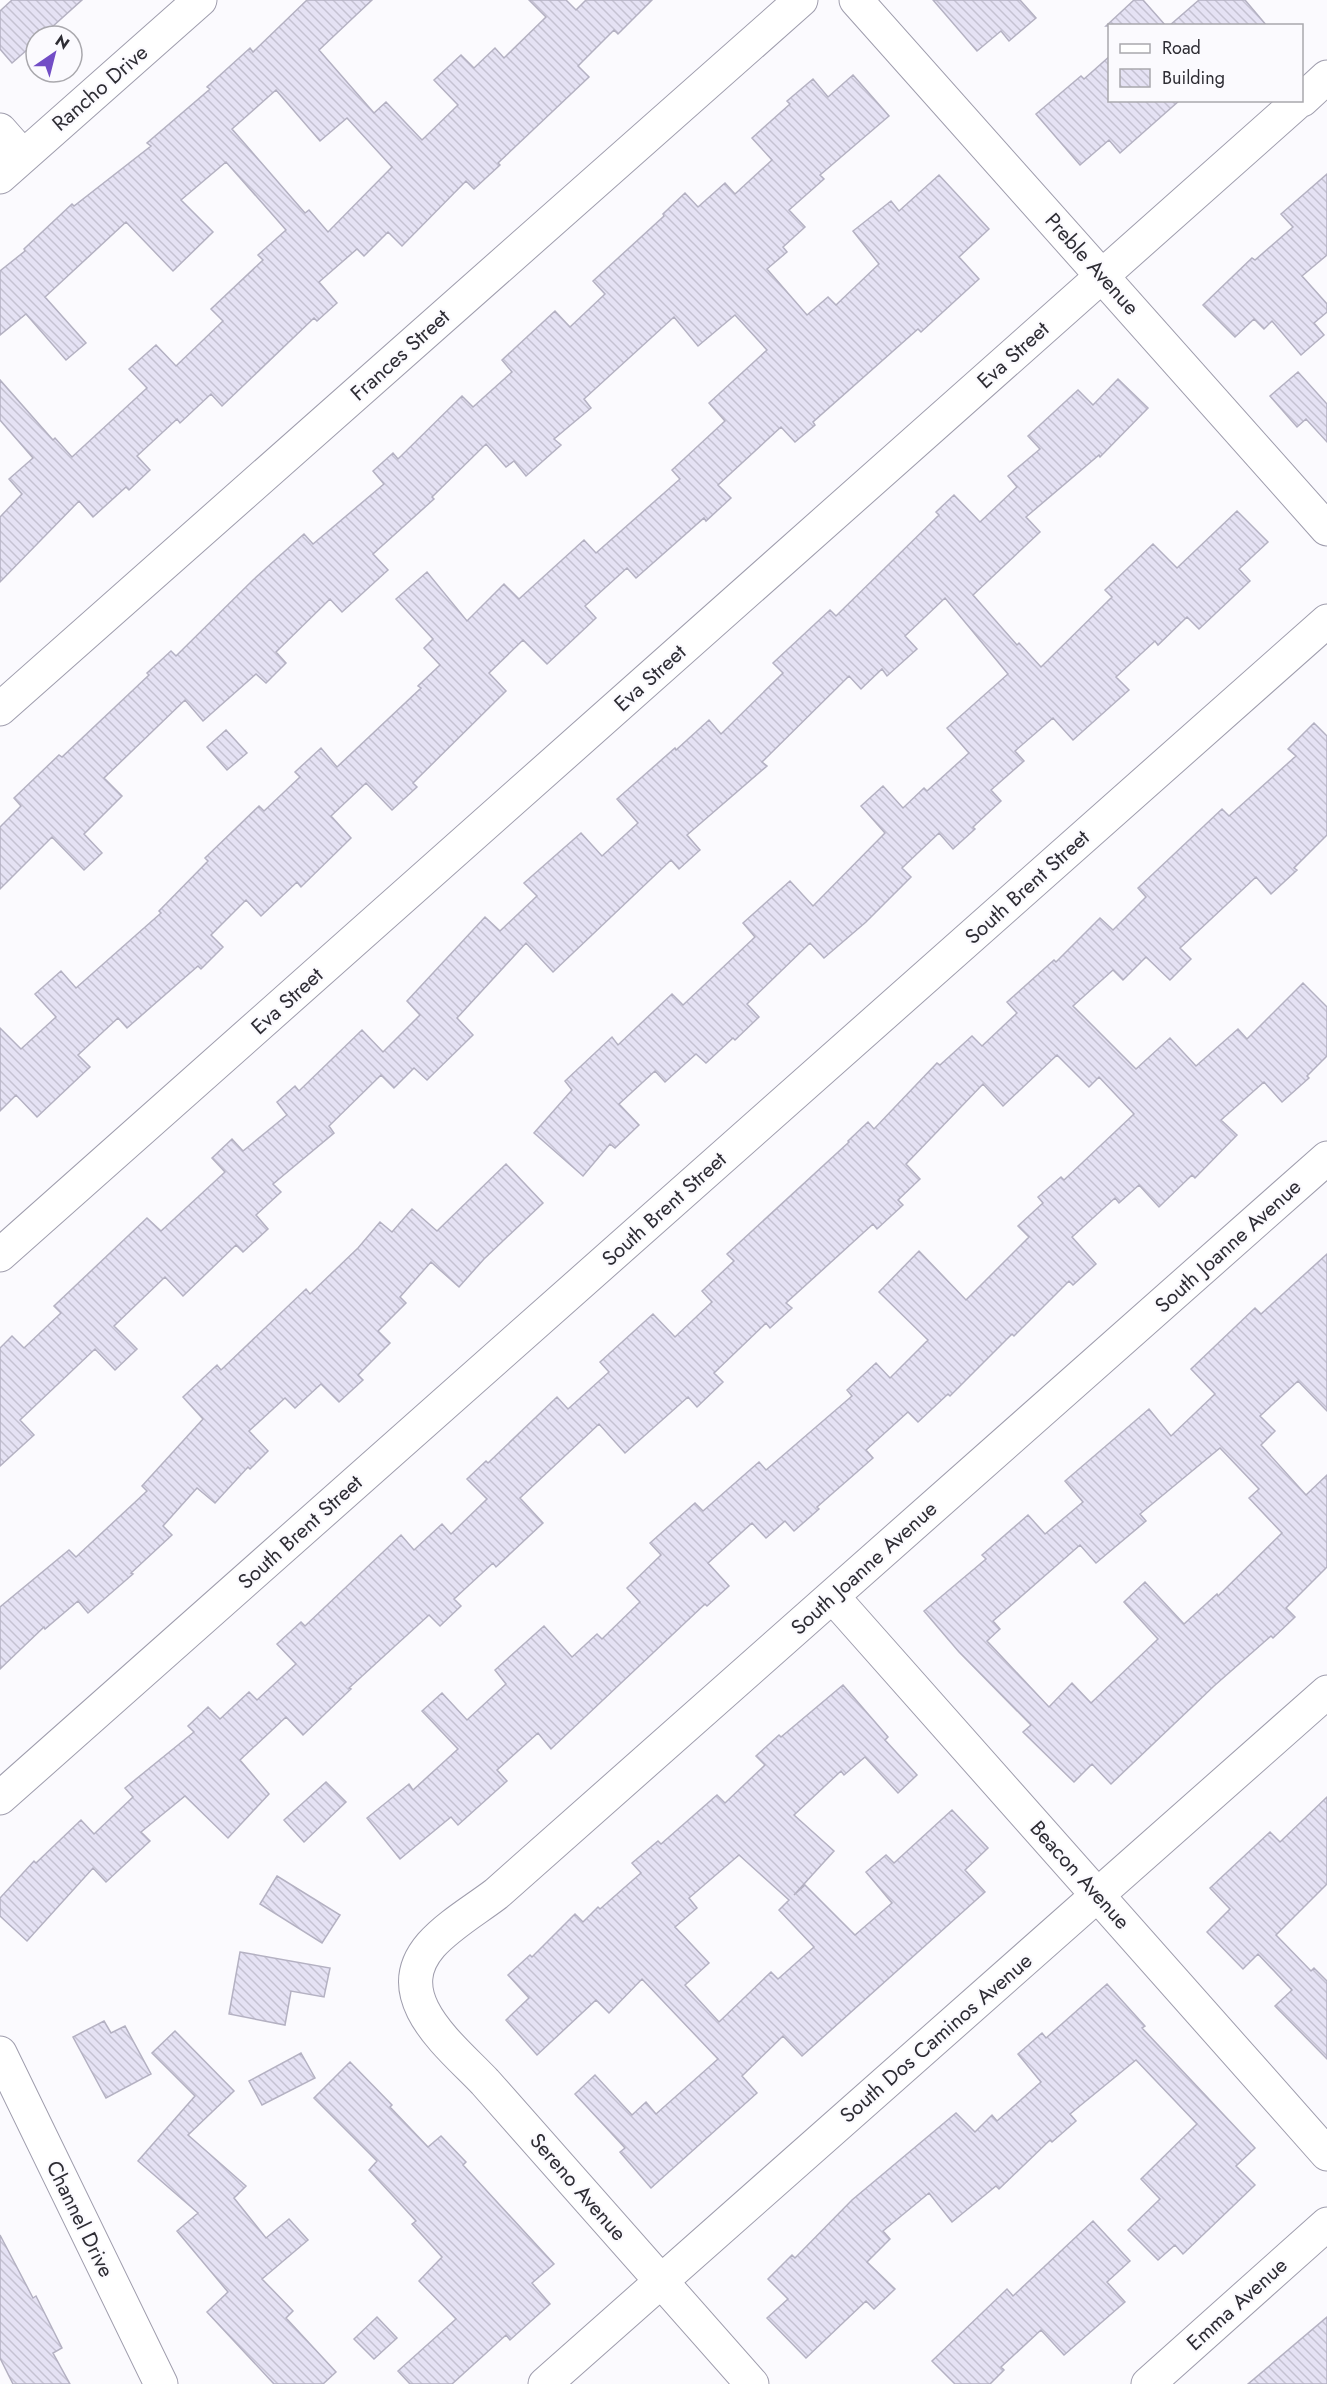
<svg xmlns="http://www.w3.org/2000/svg" width="1327" height="2384" viewBox="0 0 1327 2384" font-family="Jost,sans-serif">
<style>
.building{fill:url(#building-back-hatch);stroke:#b4b1c2;stroke-width:1.5;fill-rule:evenodd}
.lines{fill:none;stroke-linecap:round;stroke-linejoin:round}
.minor-casing{stroke:#9f9dad;stroke-width:35}
.minor{stroke:#fff;stroke-width:33}
.labels{text-anchor:middle;stroke-width:4.5;stroke-linejoin:round;paint-order:stroke}
.street-label{font-size:21px;fill:#2e2d34;stroke:#fbfafe}
</style>
<defs>
<pattern id="building-back-hatch" width="6" height="6" patternUnits="userSpaceOnUse" patternTransform="scale(1.5)"><rect width="6" height="6" fill="#e5e2f4"/><path d="M-1 5l2 2M0 0l6 6M5-1l2 2" fill="none" stroke="#c5c2d2"/></pattern>
</defs>
<rect width="100%" height="100%" fill="#fbfafe"/>
<path class="building" d="M 12,0 L 82,0 L 42,36 L 36,36 L 36,42 L 12,63 L 0,49 L 0,11 Z
M 307,0 L 372,0 L 319,50 L 374,113 L 386,102 L 422,140 L 458,105 L 434,80 L 461,55 L 474,68 L 495,48 L 504,58 L 546,17 L 529,0 L 566,0 L 576,10 L 586,0 L 652,0 L 618,34 L 614,30 L 578,66 L 589,77 L 498,163 L 500,165 L 474,189 L 466,181 L 402,246 L 388,232 L 364,256 L 357,249 L 319,282 L 337,303 L 317,321 L 314,318 L 222,406 L 211,394 L 180,423 L 177,419 L 137,456 L 150,470 L 129,490 L 126,487 L 93,517 L 79,501 L 0,582 L 0,517 L 22,494 L 9,479 L 33,458 L 0,420 L 0,380 L 53,440 L 55,438 L 72,457 L 147,388 L 129,369 L 156,345 L 176,366 L 223,321 L 211,309 L 263,260 L 258,255 L 286,230 L 226,162 L 181,200 L 213,232 L 173,271 L 126,222 L 45,297 L 86,343 L 66,360 L 26,314 L 0,335 L 0,271 L 25,251 L 24,249 L 72,204 L 74,206 L 151,146 L 147,143 L 210,89 L 207,87 L 250,48 L 253,52 ZM 276,90 L 320,141 L 347,118 L 392,167 L 328,232 L 309,210 L 305,213 L 232,129 Z
M 933,0 L 1020,0 L 1036,18 L 1009,41 L 1001,31 L 977,51 Z
M 1134,0 L 1143,0 L 1166,26 L 1106,26 Z
M 1199,0 L 1245,0 L 1267,26 L 1169,26 Z
M 1110,56 L 1110,100 L 1180,100 L 1120,153 L 1109,140 L 1080,165 L 1036,114 L 1081,76 L 1084,79 Z
M 853,75 L 889,116 L 820,175 L 824,179 L 789,210 L 805,227 L 783,247 L 787,252 L 767,269 L 807,315 L 828,297 L 836,305 L 879,264 L 853,231 L 891,201 L 899,211 L 939,175 L 989,229 L 959,257 L 979,279 L 921,332 L 918,329 L 813,422 L 815,425 L 795,442 L 781,427 L 718,485 L 731,498 L 706,521 L 704,518 L 636,578 L 627,568 L 585,606 L 596,618 L 547,664 L 523,640 L 489,673 L 506,691 L 413,783 L 417,787 L 392,810 L 366,783 L 331,816 L 351,838 L 301,887 L 297,882 L 261,916 L 246,900 L 211,935 L 223,947 L 201,969 L 198,966 L 127,1028 L 118,1018 L 78,1055 L 90,1067 L 37,1117 L 16,1095 L 0,1111 L 0,1028 L 21,1049 L 56,1017 L 35,994 L 61,971 L 76,988 L 161,913 L 159,911 L 208,861 L 205,858 L 259,806 L 264,811 L 300,777 L 295,772 L 321,748 L 337,767 L 421,688 L 418,686 L 440,665 L 424,648 L 433,639 L 396,599 L 427,572 L 467,621 L 504,584 L 519,599 L 584,540 L 596,553 L 680,479 L 672,470 L 725,421 L 709,403 L 767,350 L 735,315 L 698,346 L 674,317 L 584,399 L 591,408 L 554,439 L 561,445 L 526,476 L 514,461 L 506,467 L 486,444 L 432,497 L 434,499 L 373,554 L 388,570 L 342,612 L 330,599 L 276,652 L 286,663 L 266,683 L 256,674 L 203,721 L 185,700 L 104,778 L 122,796 L 84,834 L 102,853 L 84,870 L 52,837 L 0,889 L 0,827 L 21,806 L 14,798 L 59,755 L 62,757 L 149,675 L 147,673 L 171,651 L 176,656 L 253,580 L 304,534 L 313,544 L 384,484 L 373,471 L 393,453 L 398,459 L 462,396 L 473,407 L 512,372 L 502,360 L 555,311 L 570,327 L 605,294 L 593,281 L 664,216 L 663,214 L 685,193 L 698,207 L 725,183 L 735,194 L 772,160 L 752,138 L 790,104 L 787,101 L 813,79 L 828,97 Z
M 1327,174 L 1327,255 L 1302,276 L 1327,304 L 1327,312 L 1314,323 L 1324,335 L 1301,355 L 1272,321 L 1264,329 L 1254,319 L 1235,337 L 1203,305 L 1252,258 L 1255,260 L 1293,227 L 1281,214 Z
M 1298,372 L 1327,404 L 1327,442 L 1306,419 L 1297,427 L 1270,396 Z
M 1118,379 L 1148,408 L 1100,457 L 1099,455 L 1026,517 L 1040,532 L 973,595 L 1017,645 L 1019,643 L 1041,667 L 1112,597 L 1105,590 L 1153,544 L 1177,568 L 1237,511 L 1268,542 L 1239,569 L 1250,581 L 1199,629 L 1187,617 L 1158,645 L 1155,641 L 1116,677 L 1129,690 L 1073,740 L 1053,718 L 1015,751 L 1024,761 L 991,790 L 1001,801 L 973,827 L 975,829 L 953,849 L 939,833 L 902,868 L 911,877 L 866,922 L 824,958 L 810,943 L 747,1004 L 759,1017 L 735,1040 L 733,1038 L 706,1063 L 696,1054 L 665,1082 L 655,1071 L 619,1104 L 639,1125 L 615,1148 L 610,1144 L 583,1176 L 534,1133 L 572,1090 L 565,1081 L 612,1037 L 618,1045 L 672,994 L 683,1005 L 755,937 L 743,923 L 790,881 L 813,906 L 885,833 L 861,806 L 883,786 L 903,808 L 924,788 L 927,791 L 969,753 L 947,728 L 1008,674 L 945,598 L 905,636 L 917,649 L 887,676 L 882,669 L 861,689 L 849,676 L 762,762 L 767,766 L 687,835 L 700,850 L 679,869 L 671,860 L 553,972 L 526,943 L 457,1018 L 473,1035 L 427,1080 L 414,1068 L 394,1088 L 381,1075 L 329,1126 L 334,1133 L 273,1184 L 281,1192 L 256,1215 L 268,1229 L 243,1252 L 236,1245 L 183,1296 L 165,1277 L 114,1326 L 137,1349 L 115,1370 L 95,1349 L 20,1420 L 34,1435 L 0,1466 L 0,1348 L 12,1336 L 24,1348 L 61,1313 L 54,1306 L 147,1218 L 161,1231 L 225,1172 L 212,1158 L 232,1139 L 243,1151 L 287,1115 L 277,1102 L 295,1086 L 299,1091 L 362,1030 L 383,1052 L 420,1015 L 407,1001 L 485,917 L 500,931 L 537,896 L 524,883 L 581,833 L 602,856 L 638,823 L 617,799 L 675,748 L 676,750 L 709,720 L 721,734 L 783,673 L 773,663 L 830,610 L 836,616 L 939,515 L 936,512 L 954,495 L 980,522 L 1017,487 L 1008,476 L 1040,449 L 1028,436 L 1078,390 L 1093,405 Z
M 1314,723 L 1327,736 L 1327,835 L 1294,868 L 1297,870 L 1271,894 L 1256,877 L 1180,948 L 1191,959 L 1170,980 L 1146,957 L 1123,980 L 1113,970 L 1073,1006 L 1136,1069 L 1170,1038 L 1196,1066 L 1238,1029 L 1247,1039 L 1303,983 L 1327,1007 L 1327,1056 L 1307,1076 L 1309,1078 L 1282,1102 L 1264,1082 L 1221,1120 L 1237,1135 L 1195,1178 L 1192,1175 L 1159,1207 L 1139,1185 L 1119,1203 L 1115,1198 L 1072,1237 L 1096,1264 L 1073,1285 L 1069,1281 L 1014,1336 L 1012,1334 L 950,1396 L 948,1394 L 918,1422 L 908,1412 L 866,1450 L 873,1458 L 817,1507 L 819,1509 L 794,1531 L 785,1521 L 766,1538 L 752,1523 L 708,1563 L 729,1586 L 707,1606 L 705,1604 L 551,1749 L 538,1733 L 497,1770 L 507,1781 L 458,1825 L 451,1817 L 400,1859 L 367,1818 L 409,1784 L 413,1790 L 458,1749 L 422,1711 L 442,1693 L 467,1720 L 506,1684 L 495,1670 L 544,1626 L 572,1657 L 597,1634 L 602,1639 L 640,1602 L 627,1588 L 661,1555 L 650,1543 L 695,1503 L 703,1511 L 759,1462 L 766,1470 L 852,1396 L 847,1390 L 876,1363 L 890,1378 L 928,1340 L 879,1292 L 919,1251 L 966,1300 L 1029,1237 L 1018,1226 L 1043,1203 L 1038,1197 L 1061,1177 L 1064,1180 L 1134,1114 L 1099,1077 L 1089,1087 L 1057,1055 L 1003,1106 L 983,1084 L 906,1164 L 920,1179 L 898,1200 L 903,1205 L 877,1229 L 873,1224 L 786,1303 L 792,1308 L 770,1328 L 766,1323 L 714,1373 L 723,1382 L 697,1407 L 688,1397 L 625,1453 L 599,1424 L 520,1498 L 543,1523 L 496,1567 L 493,1563 L 454,1599 L 461,1606 L 440,1626 L 429,1615 L 349,1688 L 351,1689 L 303,1735 L 286,1717 L 240,1760 L 269,1794 L 228,1838 L 185,1796 L 141,1832 L 150,1841 L 106,1882 L 93,1868 L 27,1941 L 0,1916 L 0,1898 L 34,1861 L 36,1863 L 81,1820 L 94,1834 L 133,1797 L 125,1788 L 194,1732 L 188,1726 L 208,1707 L 220,1719 L 249,1692 L 257,1700 L 296,1664 L 277,1644 L 301,1622 L 305,1626 L 401,1535 L 414,1550 L 442,1524 L 451,1534 L 487,1499 L 467,1479 L 486,1461 L 488,1463 L 557,1397 L 568,1409 L 609,1372 L 600,1362 L 653,1314 L 675,1337 L 712,1302 L 702,1291 L 734,1261 L 727,1254 L 849,1142 L 848,1141 L 868,1122 L 874,1129 L 937,1063 L 940,1065 L 972,1036 L 982,1046 L 1017,1013 L 1007,1002 L 1054,960 L 1056,962 L 1100,918 L 1113,930 L 1146,897 L 1138,888 L 1222,809 L 1229,816 L 1296,756 L 1288,749 Z
M 226,730 L 247,753 L 227,770 L 207,747 Z
M 506,1164 L 543,1203 L 484,1259 L 459,1287 L 431,1262 L 400,1297 L 406,1303 L 378,1331 L 390,1343 L 358,1375 L 363,1380 L 339,1402 L 321,1384 L 295,1408 L 285,1398 L 249,1431 L 268,1451 L 250,1469 L 248,1467 L 215,1503 L 197,1488 L 163,1526 L 172,1535 L 131,1573 L 133,1574 L 88,1613 L 78,1601 L 45,1629 L 44,1627 L 0,1669 L 0,1607 L 69,1550 L 76,1557 L 147,1491 L 142,1486 L 203,1419 L 183,1397 L 217,1365 L 221,1370 L 306,1289 L 310,1294 L 358,1248 L 380,1222 L 392,1232 L 412,1209 L 437,1231 Z
M 1327,1254 L 1327,1411 L 1298,1381 L 1260,1416 L 1275,1431 L 1261,1445 L 1306,1495 L 1327,1475 L 1327,1567 L 1286,1608 L 1295,1617 L 1273,1638 L 1271,1636 L 1214,1686 L 1111,1784 L 1092,1764 L 1074,1782 L 1023,1732 L 1031,1725 L 959,1652 L 924,1611 L 986,1559 L 982,1555 L 1028,1515 L 1045,1534 L 1083,1502 L 1065,1481 L 1149,1409 L 1171,1436 L 1215,1394 L 1191,1369 L 1255,1308 L 1261,1314 ZM 1220,1448 L 1259,1489 L 1249,1498 L 1282,1533 L 1218,1596 L 1217,1594 L 1184,1624 L 1145,1582 L 1124,1602 L 1158,1639 L 1091,1703 L 1072,1683 L 1049,1707 L 987,1641 L 1000,1629 L 993,1621 L 1080,1545 L 1096,1563 L 1146,1521 L 1140,1514 Z
M 843,1685 L 888,1737 L 885,1740 L 917,1775 L 898,1793 L 865,1757 L 844,1775 L 841,1771 L 794,1815 L 834,1851 L 794,1895 L 805,1885 L 855,1935 L 892,1903 L 866,1872 L 886,1855 L 894,1863 L 952,1810 L 988,1848 L 965,1870 L 985,1892 L 802,2056 L 783,2036 L 742,2076 L 757,2093 L 651,2188 L 620,2152 L 625,2148 L 575,2094 L 595,2075 L 632,2115 L 646,2102 L 656,2114 L 718,2059 L 642,1979 L 609,2013 L 596,2000 L 537,2055 L 506,2020 L 529,1998 L 508,1975 L 530,1955 L 532,1957 L 575,1914 L 583,1922 L 598,1907 L 600,1909 L 641,1873 L 632,1863 L 658,1841 L 661,1844 L 717,1795 L 725,1803 L 765,1765 L 756,1756 L 779,1735 L 781,1737 ZM 739,1855 L 789,1900 L 779,1910 L 814,1947 L 778,1979 L 771,1972 L 719,2022 L 685,1985 L 709,1963 L 675,1927 L 697,1908 L 689,1898 Z
M 326,1782 L 346,1802 L 304,1842 L 284,1820 Z
M 1327,1797 L 1327,1884 L 1276,1935 L 1311,1971 L 1314,1968 L 1327,1981 L 1327,2059 L 1275,2006 L 1292,1990 L 1258,1954 L 1243,1969 L 1207,1932 L 1230,1909 L 1210,1888 L 1270,1832 L 1280,1842 Z
M 277,1876 L 340,1915 L 322,1943 L 260,1904 Z
M 240,1952 L 330,1968 L 324,1997 L 291,1991 L 285,2025 L 229,2014 Z
M 1107,1984 L 1145,2026 L 1142,2028 L 1255,2148 L 1236,2166 L 1255,2185 L 1183,2254 L 1175,2245 L 1158,2260 L 1128,2230 L 1160,2199 L 1141,2179 L 1197,2124 L 1136,2060 L 1070,2114 L 1076,2121 L 1052,2142 L 1050,2140 L 999,2189 L 996,2186 L 952,2222 L 929,2193 L 883,2231 L 890,2239 L 867,2262 L 895,2289 L 874,2309 L 866,2301 L 806,2358 L 767,2318 L 788,2299 L 768,2279 L 792,2255 L 795,2258 L 852,2200 L 956,2113 L 975,2132 L 992,2115 L 997,2121 L 1041,2082 L 1018,2054 L 1042,2033 L 1046,2038 Z
M 104,2021 L 111,2033 L 125,2026 L 151,2074 L 106,2098 L 73,2037 Z
M 175,2031 L 234,2091 L 188,2135 L 246,2186 L 234,2198 L 266,2238 L 289,2219 L 308,2240 L 262,2279 L 293,2311 L 286,2318 L 336,2372 L 323,2384 L 274,2384 L 207,2312 L 228,2292 L 177,2231 L 198,2213 L 138,2161 L 195,2096 L 152,2053 Z
M 301,2053 L 315,2078 L 262,2105 L 249,2081 Z
M 350,2062 L 392,2105 L 390,2107 L 428,2147 L 441,2136 L 466,2162 L 463,2165 L 554,2264 L 532,2283 L 550,2304 L 510,2340 L 506,2335 L 452,2384 L 410,2384 L 398,2371 L 456,2319 L 419,2281 L 442,2257 L 412,2224 L 416,2221 L 369,2170 L 377,2161 L 314,2098 Z
M 1093,2221 L 1130,2261 L 1107,2282 L 1125,2302 L 1064,2355 L 1041,2330 L 1001,2367 L 1004,2370 L 990,2384 L 955,2384 L 932,2361 L 1007,2289 L 1013,2296 Z
M 0,2235 L 33,2298 L 36,2296 L 62,2348 L 53,2353 L 70,2384 L 13,2384 L 0,2358 Z
M 377,2317 L 397,2338 L 374,2359 L 354,2339 Z
M 1327,2317 L 1327,2384 L 1248,2384 Z"/>
<g class="lines">
<defs>
<path id="minor" d="M 856,0 L 1327,529
M 1302,100 L 1327,77
M 0,130 L 23,156
M 0,177 L 200,0
M 0,709 L 801,0
M 0,1255 L 1300,100
M 833,1597 L 1327,2154
M 0,1798 L 1327,621
M 0,2053 L 161,2384
M 545,2384 L 1327,1692
M 752,2384 L 485,2082 C 451,2046 386,1997 431,1945 C 449,1925 475,1910 496,1894 L 1327,1158
M 1148,2384 L 1327,2224"/>
</defs>
<use href="#minor" class="minor-casing"/>
<use href="#minor" class="minor"/>
</g>
<g class="labels">
<g class="street-label">
<text transform="translate(100 88) rotate(-41)" y="7">Rancho Drive</text>
<text transform="translate(1092 264) rotate(48)" y="7">Preble Avenue</text>
<text transform="translate(400 355) rotate(-42)" y="7">Frances Street</text>
<text transform="translate(1013 355) rotate(-42)" y="7">Eva Street</text>
<text transform="translate(650 678) rotate(-42)" y="7">Eva Street</text>
<text transform="translate(1027 887) rotate(-42)" y="7">South Brent Street</text>
<text transform="translate(287 1001) rotate(-42)" y="7">Eva Street</text>
<text transform="translate(664 1209) rotate(-42)" y="7">South Brent Street</text>
<text transform="translate(1228 1246) rotate(-42)" y="7">South Joanne Avenue</text>
<text transform="translate(300 1532) rotate(-42)" y="7">South Brent Street</text>
<text transform="translate(864 1568) rotate(-42)" y="7">South Joanne Avenue</text>
<text transform="translate(1080 1875) rotate(48)" y="7">Beacon Avenue</text>
<text transform="translate(936 2038) rotate(-41)" y="7">South Dos Caminos Avenue</text>
<text transform="translate(578 2187) rotate(49)" y="7">Sereno Avenue</text>
<text transform="translate(80 2219) rotate(64)" y="7">Channel Drive</text>
<text transform="translate(1237 2304) rotate(-42)" y="7">Emma Avenue</text>
</g>
</g>
<rect x="1108" y="24" width="195" height="78" fill="#fbfafe" stroke="#a9a8ad" stroke-width="1.5"/>
<rect x="1120" y="44" width="30" height="9" fill="#ffffff" stroke="#a9a8ad" stroke-width="1.5"/>
<text x="1162" y="54" font-size="18" fill="#2e2d34">Road</text>
<rect x="1120" y="69" width="30" height="18" fill="url(#building-back-hatch)" stroke="#a9a8ad" stroke-width="1.5"/>
<text x="1162" y="84" font-size="18" fill="#2e2d34">Building</text>
<g transform="translate(54 54) rotate(35)"><circle r="28" fill="#fbfafe" stroke="#a9a8ad" stroke-width="1.5"/>
<path d="M0-4.5L10 22L0 15L-10 22Z" fill="#724dc6"/>
<text y="-9" font-size="16" font-weight="bold" text-anchor="middle" fill="#2e2d34">N</text>
</g>
</svg>
